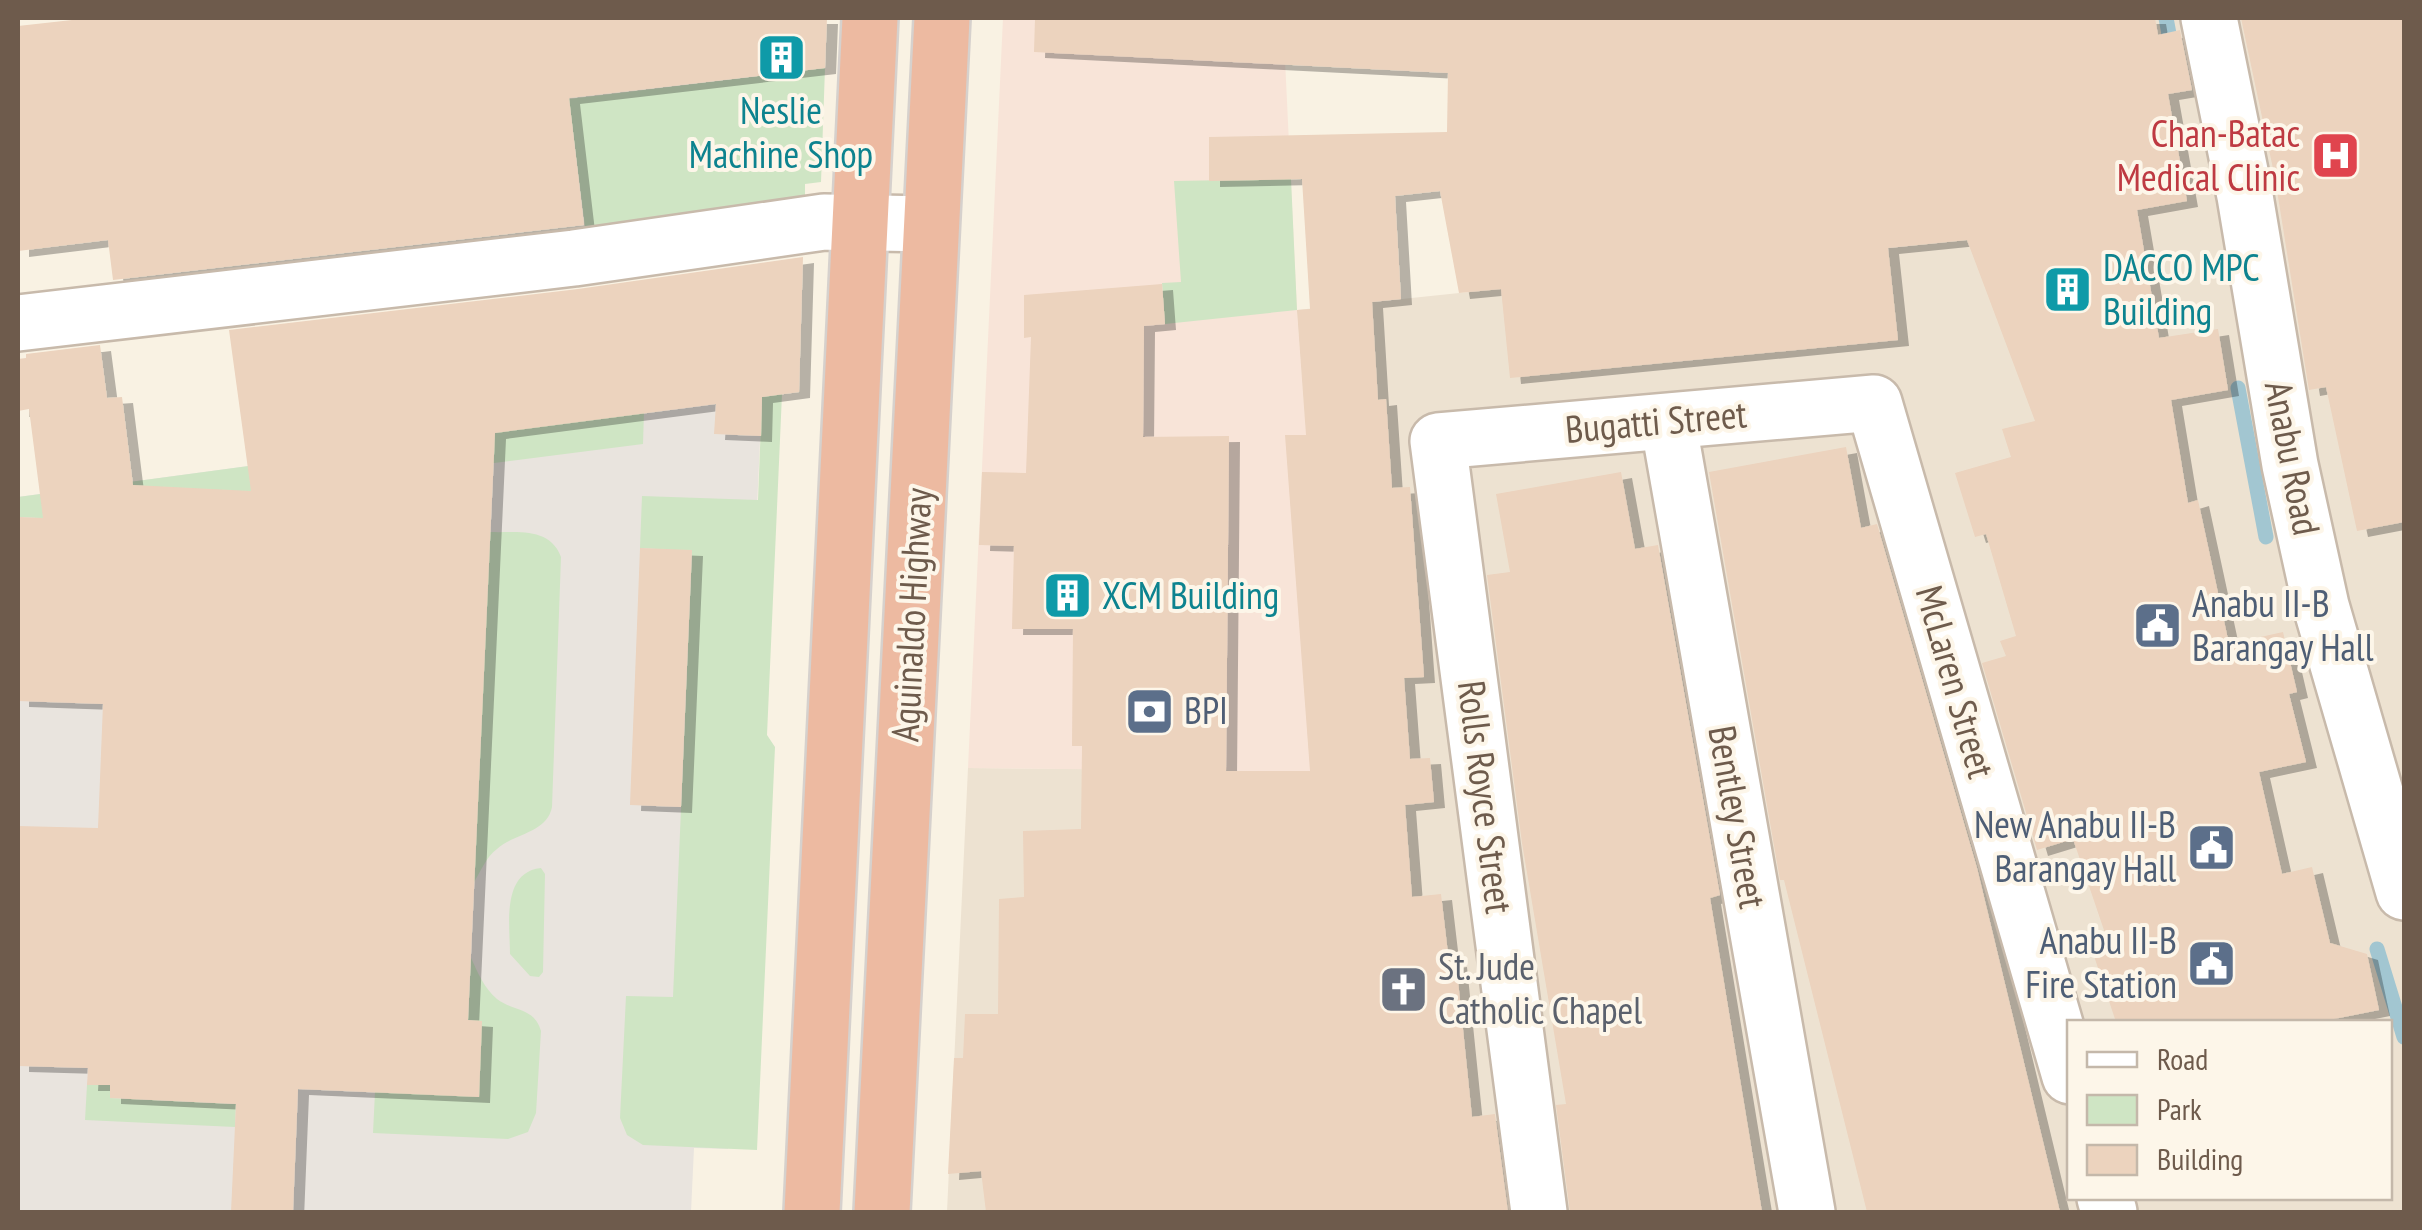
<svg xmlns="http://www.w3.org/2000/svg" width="2422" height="1230" viewBox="0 0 2422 1230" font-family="'PT Sans Narrow',sans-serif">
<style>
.residential{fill:#ede2d1;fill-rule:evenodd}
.commercial{fill:#f8e4d8}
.industrial{fill:#e9e4de}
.green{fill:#cfe5c4}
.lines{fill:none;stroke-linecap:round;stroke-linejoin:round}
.stream{stroke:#a2c6d1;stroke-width:15}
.building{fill:#ecd3be;filter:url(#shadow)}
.minor-casing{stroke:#c8baab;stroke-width:60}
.highway-casing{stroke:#d6d1cd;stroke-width:60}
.minor{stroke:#fff;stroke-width:55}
.highway{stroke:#edbaa1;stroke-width:55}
.labels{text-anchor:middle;stroke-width:8;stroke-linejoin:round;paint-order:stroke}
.culture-label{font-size:38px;fill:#0d838f;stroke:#fdf6e9;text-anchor:start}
.health-label{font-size:38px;fill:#be3a42;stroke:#fdf6e9;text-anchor:end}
.street-label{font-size:38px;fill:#6e5b4c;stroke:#fdf6e9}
.service-label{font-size:38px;fill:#4e5e75;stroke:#fdf6e9;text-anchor:start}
.worship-label{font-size:38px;fill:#5b616d;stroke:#fdf6e9;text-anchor:start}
</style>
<defs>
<filter id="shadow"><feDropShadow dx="11" dy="6" stdDeviation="0" flood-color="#0004"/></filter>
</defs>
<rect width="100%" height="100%" fill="#f9f2e3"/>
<path class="residential" d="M 1927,18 L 2404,18 L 2404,1212 L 947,1212 L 968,768 L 1332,771 L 1297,310 L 1967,240 L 1937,52 ZM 2070,1022 L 2390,1022 L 2390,1198 L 2070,1198 Z"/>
<path class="commercial" d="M 1003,18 L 1283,18 L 1297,310 L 1332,772 L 968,768 Z"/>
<path class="industrial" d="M 762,397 L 728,1149 L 694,1148 L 691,1212 L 18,1212 L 18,497 Z"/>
<path class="green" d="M 825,68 L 821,182 L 805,184 L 805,202 L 586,235 L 569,99 Z
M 1291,179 L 1297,310 L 1165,324 L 1162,283 L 1181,282 L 1174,181 Z
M 782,394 L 767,735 L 775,747 L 757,1150 L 643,1145 L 627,1135 L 620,1118 L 626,996 L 673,997 L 692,551 L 640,548 L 642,496 L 758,500 L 762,397 Z
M 644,412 L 643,444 L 494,463 L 447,460 L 448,439 Z
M 264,464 L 261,492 L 190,525 L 18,517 L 18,497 Z
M 490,532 C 518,533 550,527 561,557 L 552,807 C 547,833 515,833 497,849 C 486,857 481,871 474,882 Z
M 541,868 L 545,874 L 543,972 L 539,977 L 530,976 L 510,954 C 510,926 501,872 541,868 Z
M 471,958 C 478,973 484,988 497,999 C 514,1012 534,1007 541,1031 L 536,1113 L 528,1132 L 508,1139 L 373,1133 L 375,1092 L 482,1022 L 468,1020 Z
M 87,1085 L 110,1085 L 110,1098 L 236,1104 L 235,1127 L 85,1120 Z"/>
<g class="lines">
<path class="stream" d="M 2166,18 L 2172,50
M 2238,388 L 2266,537
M 2377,949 L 2404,1037"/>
</g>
<path class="building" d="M 90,18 L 827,18 L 825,68 L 569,98 L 584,225 L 113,280 L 108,240 L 18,251 L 18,26 Z
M 1035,18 L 2155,18 L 2158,35 L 2180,30 L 2192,90 L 2168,94 L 2187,201 L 2137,210 L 2159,338 L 2218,329 L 2228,390 L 2171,400 L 2188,503 L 2198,500 L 2229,644 L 2283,632 L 2297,692 L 2289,694 L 2306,762 L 2259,772 L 2282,874 L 2312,867 L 2330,943 L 2367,954 L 2379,1010 L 2319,1022 L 2116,1022 L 2090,944 L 2107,939 L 2073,839 L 2037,850 L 1982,663 L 2006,656 L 2000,641 L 2016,636 L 1986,534 L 1975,537 L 1955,473 L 2011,457 L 2002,429 L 2035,421 L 1967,240 L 1888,248 L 1898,340 L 1510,378 L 1501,289 L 1459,293 L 1440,191 L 1395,196 L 1401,299 L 1372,302 L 1378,400 L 1386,399 L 1392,488 L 1410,487 L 1424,677 L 1404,678 L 1410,759 L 1430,758 L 1434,802 L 1405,805 L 1412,897 L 1441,894 L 1449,962 L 1456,961 L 1472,1117 L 1495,1114 L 1508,1212 L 986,1212 L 981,1171 L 948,1174 L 954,1058 L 963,1058 L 965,1014 L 998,1014 L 999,899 L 1024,897 L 1023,831 L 1081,829 L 1082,746 L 1072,746 L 1073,629 L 1012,629 L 1014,546 L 979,545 L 982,472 L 1026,473 L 1031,337 L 1024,338 L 1024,295 L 1162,284 L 1165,324 L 1144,326 L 1143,437 L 1229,436 L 1226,771 L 1310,771 L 1285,435 L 1306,435 L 1297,310 L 1310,309 L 1302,179 L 1209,181 L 1209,137 L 1447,132 L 1448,73 L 1034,52 Z
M 2241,18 L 2404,18 L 2404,522 L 2357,531 L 2326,387 L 2309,390 L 2275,178 Z
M 803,257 L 799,392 L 762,397 L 761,436 L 714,434 L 716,404 L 495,433 L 468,1020 L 482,1021 L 479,1097 L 298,1089 L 293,1212 L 231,1212 L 236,1104 L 110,1098 L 110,1085 L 87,1085 L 88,1068 L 18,1066 L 18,826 L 98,828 L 103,704 L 18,701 L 18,517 L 43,518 L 29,409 L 18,411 L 18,359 L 26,358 L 26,354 L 100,345 L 107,398 L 122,397 L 133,485 L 251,491 L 229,330 L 578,289 Z
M 1846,447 L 1861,528 L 1877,524 L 1977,868 L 2060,1212 L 1867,1212 L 1784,880 L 1780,880 L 1709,472 Z
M 1621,472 L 1635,549 L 1658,545 L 1720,895 L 1710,898 L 1762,1212 L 1570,1212 L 1556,1105 L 1566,1104 L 1522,843 L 1487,575 L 1510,572 L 1496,494 Z
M 640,548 L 692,550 L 681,807 L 630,805 Z"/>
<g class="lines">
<defs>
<path id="minor" d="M 2209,18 L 2245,196 L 2290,465 L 2321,606 L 2404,892
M 18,323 L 574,258 L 824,222 L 931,224
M 1668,421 L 1807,1212
M 2105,1198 L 2109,1212
M 1539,1212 L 1438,441 L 1874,403 L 2070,1076"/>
<path id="highway" d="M 812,1212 L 870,18
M 882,1212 L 942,18"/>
</defs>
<use href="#minor" class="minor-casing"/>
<use href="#highway" class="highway-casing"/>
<use href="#minor" class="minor"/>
<use href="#highway" class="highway"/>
</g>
<defs>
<symbol id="building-square" viewBox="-11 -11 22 22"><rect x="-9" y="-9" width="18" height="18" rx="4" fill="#0f9aa8" stroke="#fdf6e9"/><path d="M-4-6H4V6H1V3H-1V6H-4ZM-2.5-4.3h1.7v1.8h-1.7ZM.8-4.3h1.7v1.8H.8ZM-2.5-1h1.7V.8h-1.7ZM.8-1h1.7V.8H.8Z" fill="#fff"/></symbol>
<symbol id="hospital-square" viewBox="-11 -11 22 22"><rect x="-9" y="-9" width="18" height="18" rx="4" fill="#e0444e" stroke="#fdf6e9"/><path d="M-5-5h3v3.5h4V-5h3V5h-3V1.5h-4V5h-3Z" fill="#fff"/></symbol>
<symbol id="civic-square" viewBox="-11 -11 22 22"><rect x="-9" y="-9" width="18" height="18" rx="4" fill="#5c6f8a" stroke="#fdf6e9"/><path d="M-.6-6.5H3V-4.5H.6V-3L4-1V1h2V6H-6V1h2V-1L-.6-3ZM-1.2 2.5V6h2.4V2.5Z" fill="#fff"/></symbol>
<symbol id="bank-square" viewBox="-11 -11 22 22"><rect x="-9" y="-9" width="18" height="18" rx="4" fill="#5c6f8a" stroke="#fdf6e9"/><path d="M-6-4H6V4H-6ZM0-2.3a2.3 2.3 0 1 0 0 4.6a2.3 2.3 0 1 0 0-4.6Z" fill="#fff"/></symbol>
<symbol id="church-square" viewBox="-11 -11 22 22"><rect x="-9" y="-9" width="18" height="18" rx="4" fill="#6b7280" stroke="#fdf6e9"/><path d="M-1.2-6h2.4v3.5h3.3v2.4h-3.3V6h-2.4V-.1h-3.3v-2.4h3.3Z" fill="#fff"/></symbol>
</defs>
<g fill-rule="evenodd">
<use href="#building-square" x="754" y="30" width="55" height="55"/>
<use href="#hospital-square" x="2308" y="128" width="55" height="55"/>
<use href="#building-square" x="2040" y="262" width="55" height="55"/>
<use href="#building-square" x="1040" y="568" width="55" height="55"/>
<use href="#civic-square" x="2130" y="598" width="55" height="55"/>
<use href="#bank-square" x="1122" y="684" width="55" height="55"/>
<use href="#civic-square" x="2184" y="820" width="55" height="55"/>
<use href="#civic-square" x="2184" y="936" width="55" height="55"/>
<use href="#church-square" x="1376" y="962" width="55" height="55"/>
</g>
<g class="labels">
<g class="culture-label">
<text x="781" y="124" text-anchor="middle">Neslie<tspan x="781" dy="44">Machine Shop</tspan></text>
<text x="2103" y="281">DACCO MPC<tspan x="2103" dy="44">Building</tspan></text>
<text x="1102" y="609">XCM Building</text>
</g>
<g class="health-label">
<text x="2300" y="147">Chan-Batac<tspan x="2300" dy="44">Medical Clinic</tspan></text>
</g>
<g class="street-label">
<text transform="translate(1656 422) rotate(-5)" y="13">Bugatti Street</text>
<text transform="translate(2292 458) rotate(79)" y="13">Anabu Road</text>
<text transform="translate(912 615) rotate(-87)" y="13">Aguinaldo Highway</text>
<text transform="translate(1955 682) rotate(74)" y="13">McLaren Street</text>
<text transform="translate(1485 797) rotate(83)" y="13">Rolls Royce Street</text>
<text transform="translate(1737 817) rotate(80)" y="13">Bentley Street</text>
</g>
<g class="service-label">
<text x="2192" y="617">Anabu II-B<tspan x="2192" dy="44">Barangay Hall</tspan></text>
<text x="1184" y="724">BPI</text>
<text x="2176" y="838" text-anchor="end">New Anabu II-B<tspan x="2176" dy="44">Barangay Hall</tspan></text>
<text x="2177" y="954" text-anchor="end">Anabu II-B<tspan x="2177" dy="44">Fire Station</tspan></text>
</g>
<g class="worship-label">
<text x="1438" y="980">St. Jude<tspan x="1438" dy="44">Catholic Chapel</tspan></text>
</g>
</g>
<rect width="2422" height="1230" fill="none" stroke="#6e5b4c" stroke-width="40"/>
<rect x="2067" y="1020" width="325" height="180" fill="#fdf6e9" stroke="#c4b8aa" stroke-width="2.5"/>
<rect x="2087" y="1052" width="50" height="15" fill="#ffffff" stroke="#c4b8aa" stroke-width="2.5"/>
<text x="2157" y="1070" font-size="30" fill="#6e5b4c">Road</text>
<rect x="2087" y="1095" width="50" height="30" fill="#cfe5c4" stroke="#c4b8aa" stroke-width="2.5"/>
<text x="2157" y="1120" font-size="30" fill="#6e5b4c">Park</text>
<rect x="2087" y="1145" width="50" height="30" fill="#ecd3be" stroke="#c4b8aa" stroke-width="2.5"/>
<text x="2157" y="1170" font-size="30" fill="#6e5b4c">Building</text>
</svg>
